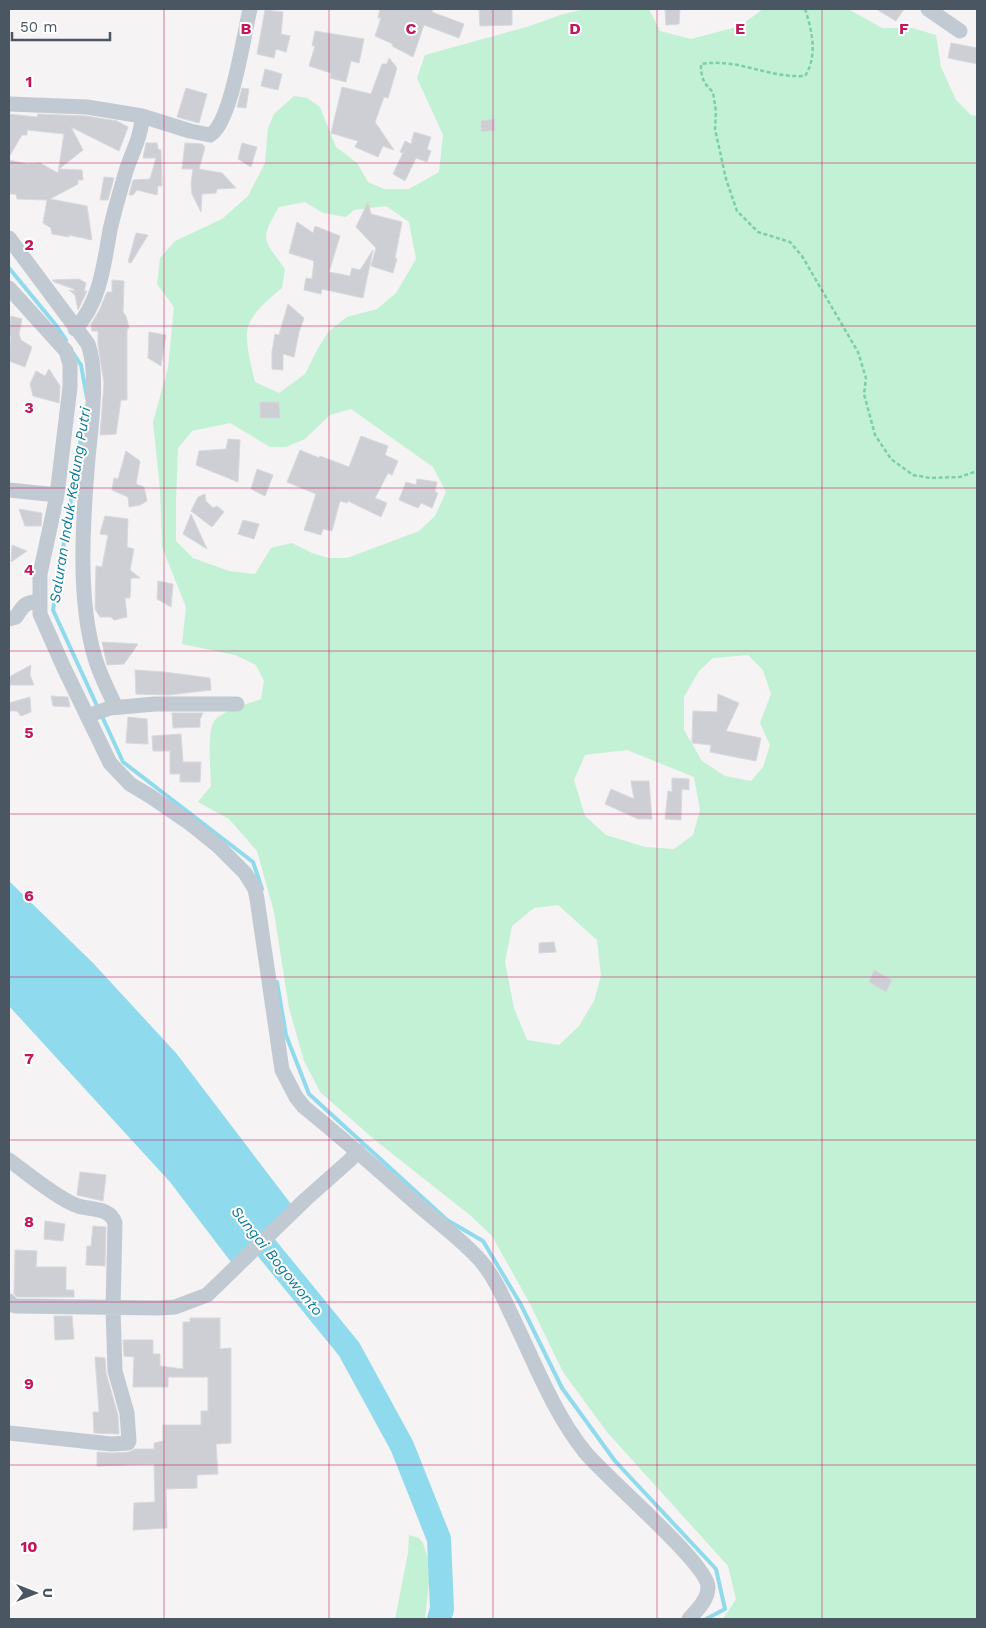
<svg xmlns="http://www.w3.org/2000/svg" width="986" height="1628" viewBox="0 0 986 1628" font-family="'Work Sans',sans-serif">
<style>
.green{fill:#c3f1d5;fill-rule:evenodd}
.water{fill:#90daee}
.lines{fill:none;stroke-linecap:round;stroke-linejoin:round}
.stream{stroke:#90daee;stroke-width:4}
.river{stroke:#90daee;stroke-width:24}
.building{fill:#cdcfd5;stroke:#d7d9de}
.path{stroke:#7ad0a6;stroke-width:2.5;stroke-dasharray:4 2.5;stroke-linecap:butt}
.street{stroke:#c1cad2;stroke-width:15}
.grid{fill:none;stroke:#c2185b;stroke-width:1;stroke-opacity:0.55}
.labels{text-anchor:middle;stroke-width:4;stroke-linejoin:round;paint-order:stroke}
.water-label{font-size:15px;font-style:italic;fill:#0c7c9b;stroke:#fff}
.grid-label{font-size:16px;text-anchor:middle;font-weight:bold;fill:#c2185b;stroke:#fff;stroke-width:4;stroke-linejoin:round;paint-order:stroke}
</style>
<rect width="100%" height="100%" fill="#f5f3f3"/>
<path class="green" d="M 585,9 L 649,9 L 660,31 L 691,39 L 740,26 L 763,9 L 848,9 L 882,28 L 912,28 L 936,35 L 941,67 L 956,100 L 971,115 L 977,116 L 977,1619 L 723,1619 L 736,1599 L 728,1566 L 607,1432 L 563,1372 L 530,1304 L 492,1236 L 471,1216 L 375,1140 L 320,1092 L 304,1061 L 289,1008 L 274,912 L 257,851 L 229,819 L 198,802 L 211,786 C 211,771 206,731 215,720 C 221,712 250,703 261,699 L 264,681 L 256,665 L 235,655 L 182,644 L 186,607 L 162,547 L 160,489 L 153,422 L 168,368 L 174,307 L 157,284 L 160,258 L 175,241 L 222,219 L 248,196 L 265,163 L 268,128 L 274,114 L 294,96 L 307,98 L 320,107 L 336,147 L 357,163 L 368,182 L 384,189 L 409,189 L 439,172 L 443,135 L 417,78 L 425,55 L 530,26 L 560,15 ZM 305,202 L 323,213 L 346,217 L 354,210 L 386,206 L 409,222 L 416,259 L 396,293 L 377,309 L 347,317 L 329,331 L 317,350 L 305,374 L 279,393 L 255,382 C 252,369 244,340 248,327 C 254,310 269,299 282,288 L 285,269 C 263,238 259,241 279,207 ZM 351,409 L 433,467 L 446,492 L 435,516 L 419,531 L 347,558 L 329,558 L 312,553 L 292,543 L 271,548 L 255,574 L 229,571 L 193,558 L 176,541 L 176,500 L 178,448 L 192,431 L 230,423 L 270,447 L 286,447 L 305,439 L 330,415 ZM 748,655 L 763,670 L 771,694 L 760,723 L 770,745 L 763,767 L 751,781 L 725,776 L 702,761 L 684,730 L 684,697 L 699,671 L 713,658 ZM 627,750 L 694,777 L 700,810 L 693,835 L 674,849 L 645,847 L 606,835 L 585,816 L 574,780 L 585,755 ZM 558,905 L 597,940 L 601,976 L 594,1001 L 579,1026 L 559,1045 L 527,1040 L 514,1008 L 505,962 L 512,926 L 534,908 Z
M 409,1535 L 419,1538 L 423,1543 L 432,1572 L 429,1583 L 425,1619 L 395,1619 L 408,1553 Z"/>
<path class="water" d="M 9,881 L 93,963 L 176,1053 L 291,1204 L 231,1262 L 170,1182 L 9,1006 Z"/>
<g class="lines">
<path class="stream" d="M 9,268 L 55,324 L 66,340
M 73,353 L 81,365 L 87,398
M 86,407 L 53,610 L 98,708
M 101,714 L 123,762 L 253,862 L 262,889
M 277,982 L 286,1035 L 309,1094 L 447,1220 L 483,1241 L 520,1303 L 562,1388 L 615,1461 L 716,1569 L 725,1609 L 706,1619"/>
<path class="river" d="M 247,1224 L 349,1349 L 402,1446 L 439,1539 L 442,1609 L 439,1619"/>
</g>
<path class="building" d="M 380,9 L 433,9 L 432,12 L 464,24 L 459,38 L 424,25 L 413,57 L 392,46 L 393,44 L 375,36 L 381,18 L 378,18 Z
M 479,9 L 512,9 L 512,25 L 480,26 Z
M 665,9 L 680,9 L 679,24 L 666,25 Z
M 876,9 L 904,9 L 896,21 Z
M 265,10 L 283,12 L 281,34 L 290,36 L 286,52 L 276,49 L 274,58 L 257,54 Z
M 315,31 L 364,39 L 359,63 L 351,61 L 346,82 L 330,78 L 331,73 L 309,66 L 315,46 L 312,46 Z
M 951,43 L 977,48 L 977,64 L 948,58 Z
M 389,58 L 397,68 L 388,98 L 384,97 L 375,122 L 394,150 L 383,146 L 378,157 L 355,147 L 358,141 L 331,133 L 342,87 L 371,94 L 382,64 L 387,64 Z
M 265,69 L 282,74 L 278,90 L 261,86 Z
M 186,88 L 207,94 L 199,123 L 177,117 Z
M 242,88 L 249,89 L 246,108 L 237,107 Z
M 9,114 L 37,117 L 38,114 L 86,116 L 117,121 L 128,127 L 119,151 L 71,127 L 83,150 L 59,169 L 82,170 L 83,180 L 78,180 L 78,184 L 50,199 L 87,206 L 92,240 L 69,235 L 69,237 L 52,234 L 51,228 L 43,223 L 47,200 L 17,199 L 16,194 L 9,194 L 9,160 L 27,164 L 40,163 L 58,173 L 64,134 L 27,130 L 27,135 L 22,135 L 9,157 Z
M 494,119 L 495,130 L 481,132 L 481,121 Z
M 414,132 L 431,137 L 427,149 L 431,151 L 427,162 L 416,158 L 405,181 L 393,174 L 403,153 L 400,152 L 405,141 L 411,144 Z
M 146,143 L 157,143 L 158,149 L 161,150 L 162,186 L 158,186 L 157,195 L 137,190 L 133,195 L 129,195 L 133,180 L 150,179 L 156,158 L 143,158 Z
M 185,143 L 202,144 L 205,147 L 199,169 L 222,173 L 236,188 L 217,189 L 216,193 L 202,194 L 201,212 L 192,194 L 191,183 L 193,169 L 182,169 Z
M 242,143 L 257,147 L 251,167 L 238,159 Z
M 104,177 L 114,178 L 108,200 L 100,200 Z
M 368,202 L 371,214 L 402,222 L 395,258 L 397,259 L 393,273 L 371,266 L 376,248 L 356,227 Z
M 297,222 L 313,233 L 315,226 L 340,236 L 329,272 L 350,276 L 352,268 L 360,270 L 373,250 L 363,298 L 322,289 L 321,294 L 304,290 L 306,278 L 312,279 L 314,261 L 289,253 Z
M 136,233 L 148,235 L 131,263 L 128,262 Z
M 79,279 L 86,283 L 84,291 L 87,291 L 78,310 L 75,295 L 69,290 L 74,291 L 74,289 L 54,282 L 52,280 Z
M 112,280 L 124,281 L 123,312 L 126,316 L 129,328 L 127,329 L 127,400 L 121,400 L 116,434 L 100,435 L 104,383 L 98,345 L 98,331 L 92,331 L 91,324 L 99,311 L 107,292 L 112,292 Z
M 288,304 L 304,318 L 299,332 L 294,357 L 283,354 L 283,370 L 272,369 L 272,352 L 275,334 L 279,335 Z
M 11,316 L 22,319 L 19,334 L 21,340 L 32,347 L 25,367 L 9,361 L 11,336 L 9,335 L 9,330 Z
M 149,332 L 166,335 L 161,366 L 148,358 Z
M 49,369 L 60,386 L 59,403 L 33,396 L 30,384 L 36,371 L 45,376 Z
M 260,402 L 279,402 L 280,418 L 260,418 Z
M 361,436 L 388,446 L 385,455 L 398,461 L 392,475 L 388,473 L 375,498 L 387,503 L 381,517 L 348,501 L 347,503 L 340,501 L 332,531 L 323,529 L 321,535 L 304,530 L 316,494 L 287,482 L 300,450 L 319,458 L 320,456 L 349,467 Z
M 228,439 L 240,440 L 238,482 L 196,465 L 199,451 L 226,449 Z
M 126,451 L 140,461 L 136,484 L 144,487 L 147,501 L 140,505 L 129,507 L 128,497 L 112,490 L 114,478 L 118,479 Z
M 257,469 L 273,475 L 265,496 L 251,489 Z
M 417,479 L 437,482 L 435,492 L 438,493 L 432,508 L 421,503 L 418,508 L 399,500 L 406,482 L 416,485 Z
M 205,494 L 206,501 L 213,508 L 217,506 L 224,512 L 212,527 L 191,511 L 198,497 Z
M 19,509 L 42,513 L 41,526 L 25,526 Z
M 191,514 L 207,549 L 183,534 Z
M 105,516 L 128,519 L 127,547 L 134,549 L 130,570 L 140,578 L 131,578 L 130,598 L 125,598 L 127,617 L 114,620 L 111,617 L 100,617 L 95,609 L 96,566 L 102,567 L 108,535 L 100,534 Z
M 243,520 L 259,524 L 254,539 L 238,534 Z
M 12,545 L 27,551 L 11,562 Z
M 158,581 L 173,584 L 171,607 L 157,599 Z
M 102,642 L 138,644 L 124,664 L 107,665 Z
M 31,665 L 30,675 L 34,685 L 9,685 L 9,677 Z
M 135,670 L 164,672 L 210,678 L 211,690 L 169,695 L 136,694 Z
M 718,694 L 739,703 L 726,731 L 761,738 L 756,761 L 710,752 L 711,745 L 692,743 L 693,711 L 717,712 Z
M 51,696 L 68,697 L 70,707 L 53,706 Z
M 30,697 L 31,712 L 21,716 L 17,711 L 9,711 L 9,703 Z
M 172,713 L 203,713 L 200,719 L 200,727 L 173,728 Z
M 128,717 L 147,719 L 148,744 L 126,743 Z
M 181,734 L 183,762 L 201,762 L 200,782 L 180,782 L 180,774 L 170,774 L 170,751 L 153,751 L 152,736 Z
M 672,778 L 689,779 L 689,790 L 682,789 L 681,820 L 665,819 L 668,791 L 672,792 Z
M 631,781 L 649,781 L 652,819 L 638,819 L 605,804 L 611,789 L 634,799 Z
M 554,942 L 556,952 L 539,953 L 539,943 Z
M 874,970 L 892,980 L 886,992 L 869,982 Z
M 80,1172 L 106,1175 L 103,1201 L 77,1195 Z
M 45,1221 L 65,1224 L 63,1241 L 44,1239 Z
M 93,1226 L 106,1227 L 105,1266 L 86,1265 L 87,1246 L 91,1246 Z
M 15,1250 L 37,1251 L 36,1267 L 66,1267 L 66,1290 L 74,1290 L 74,1297 L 17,1297 L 14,1294 Z
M 54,1316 L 72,1316 L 74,1339 L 55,1340 Z
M 190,1318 L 220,1318 L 220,1349 L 231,1348 L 231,1443 L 216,1444 L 218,1474 L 197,1475 L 197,1488 L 166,1489 L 167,1528 L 133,1530 L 134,1503 L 155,1502 L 154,1464 L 97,1466 L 97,1452 L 112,1453 L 129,1452 L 135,1449 L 154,1449 L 154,1443 L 163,1441 L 163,1425 L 201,1425 L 201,1411 L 208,1411 L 208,1377 L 168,1377 L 168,1387 L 133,1387 L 134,1357 L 124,1356 L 123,1340 L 153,1340 L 153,1354 L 160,1354 L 160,1366 L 183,1369 L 183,1322 L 190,1322 Z
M 95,1357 L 105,1358 L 106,1373 L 118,1415 L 119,1434 L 94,1433 L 93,1412 L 99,1412 Z"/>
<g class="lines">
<path class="path" d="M 805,9 C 812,30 818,56 805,76 C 766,78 740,58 701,64 C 701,77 703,83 713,92 L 716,112 L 715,129 L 726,179 L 737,211 L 758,232 L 790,242 L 802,256 L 858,352 L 866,378 L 864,394 L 875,435 L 891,459 L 913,475 L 930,478 L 960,477 L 977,471"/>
<path class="street" d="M 928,9 L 960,31
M 9,104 L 87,107 L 142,116 L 190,131 L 210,135 C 231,124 244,34 250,9
M 9,238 L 88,344 C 99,373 91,426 88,458 C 83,519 77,599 95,658 C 100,675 108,691 116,707
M 9,288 L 66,351 L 70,364 L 70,387 L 57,495 L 40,574 L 40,614 L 64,668 L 110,763 L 130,784 L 150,796 L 188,822 L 218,846 L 245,873 L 255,889 L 257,899 L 282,1070 L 296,1097 L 304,1107 C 340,1136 375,1167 410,1198 C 433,1219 459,1237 480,1260 C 494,1276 503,1297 512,1316 C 534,1361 553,1412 585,1452 C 604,1476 708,1564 708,1587 C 708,1600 697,1610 689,1619
M 75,329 C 100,303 104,264 110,230 C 114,212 119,195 124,178 C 129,157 142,138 142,116
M 9,490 L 57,495
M 9,619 L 16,617 C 23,606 25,601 40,602
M 87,716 L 110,708 L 155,704 L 237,704
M 9,1160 C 27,1173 58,1199 78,1206 C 91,1210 110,1207 115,1223 L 113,1308 L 115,1371 L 127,1413 L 129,1441 L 128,1443 L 111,1444 L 9,1433
M 9,1301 L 12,1305 L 16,1306 L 159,1308 L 175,1307 L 207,1295 L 306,1199 L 350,1160 L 358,1151"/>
</g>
<path class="grid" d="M 164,9 L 164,1619M 329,9 L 329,1619M 493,9 L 493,1619M 657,9 L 657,1619M 822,9 L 822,1619M 9,163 L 977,163M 9,326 L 977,326M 9,488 L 977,488M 9,651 L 977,651M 9,814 L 977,814M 9,977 L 977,977M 9,1140 L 977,1140M 9,1302 L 977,1302M 9,1465 L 977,1465"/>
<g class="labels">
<g class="water-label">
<text transform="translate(70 505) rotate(-81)" y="5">Saluran Induk Kedung Putri</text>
<text transform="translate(277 1261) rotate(51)" y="5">Sungai Bogowonto</text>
</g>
</g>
<g class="grid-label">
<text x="246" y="34">B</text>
<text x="411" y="34">C</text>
<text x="575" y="34">D</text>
<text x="740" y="34">E</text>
<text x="904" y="34">F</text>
<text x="29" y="87">1</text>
<text x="29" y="250">2</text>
<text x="29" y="413">3</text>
<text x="29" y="575">4</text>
<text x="29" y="738">5</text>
<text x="29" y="901">6</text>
<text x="29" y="1064">7</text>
<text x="29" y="1227">8</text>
<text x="29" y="1389">9</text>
<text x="29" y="1552">10</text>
</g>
<rect width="986" height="1628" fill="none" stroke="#4a5661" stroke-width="20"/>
<g transform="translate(35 1593) rotate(90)" stroke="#ffffff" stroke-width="4" paint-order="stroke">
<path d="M0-4L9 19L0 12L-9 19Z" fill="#4a5661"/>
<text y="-8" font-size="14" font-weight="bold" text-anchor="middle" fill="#4a5661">U</text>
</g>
<path d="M12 32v8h98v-8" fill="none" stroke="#4a5661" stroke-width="2.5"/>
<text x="20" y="32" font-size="15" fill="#4a5661" stroke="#ffffff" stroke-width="4" paint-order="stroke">50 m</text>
</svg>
